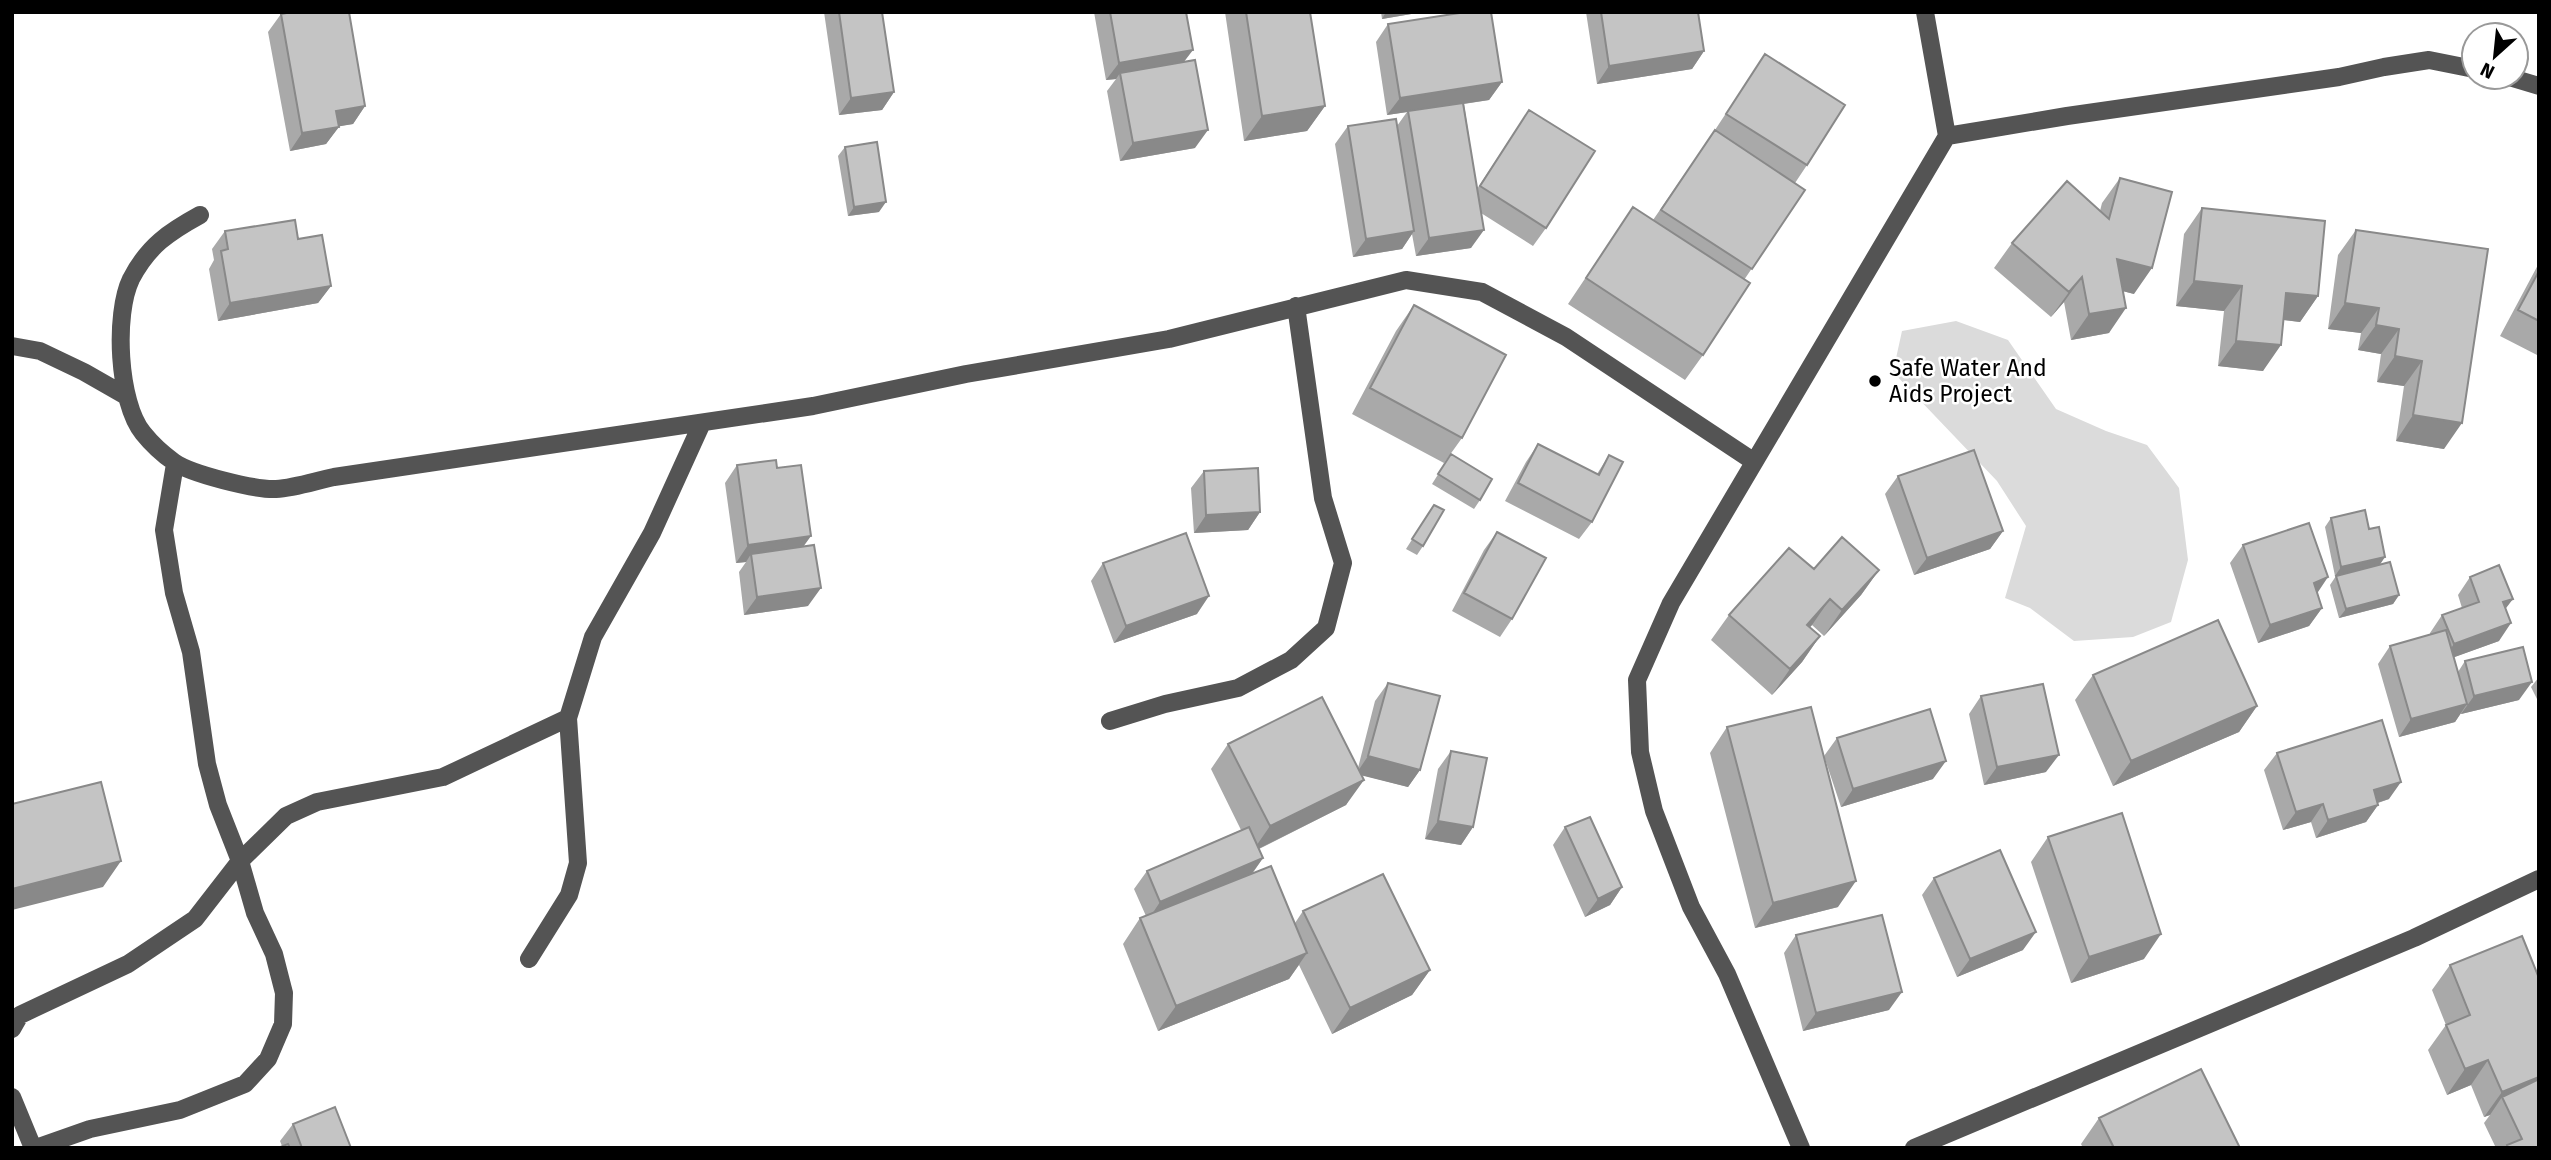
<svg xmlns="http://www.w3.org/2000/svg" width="2551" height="1160" viewBox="0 0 2551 1160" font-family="'Fira Sans',sans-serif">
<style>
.green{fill:#dbdbdb}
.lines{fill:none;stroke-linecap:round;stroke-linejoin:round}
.minor{stroke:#545454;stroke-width:18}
.wall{fill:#a9a9a9}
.shaded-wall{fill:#898989}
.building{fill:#c4c4c4;stroke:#898989;stroke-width:2}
.poi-dot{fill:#000;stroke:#fff;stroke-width:2.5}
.labels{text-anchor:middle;stroke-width:5;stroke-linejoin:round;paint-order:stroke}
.poi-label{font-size:23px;fill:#000;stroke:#fff;text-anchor:start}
</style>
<rect width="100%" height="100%" fill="#fff"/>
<path class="green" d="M 1956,321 L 2008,340 L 2056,409 L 2106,431 L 2147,445 L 2179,488 L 2188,560 L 2171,622 L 2133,637 L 2074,641 L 2030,608 L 2005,598 L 2026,526 L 1997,481 L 1893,372 L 1902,331 Z"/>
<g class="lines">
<path class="minor" d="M 1925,12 L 1947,136
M 2509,77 L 2539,86
M 200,215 C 169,232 148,246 131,279 C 114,314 118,402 143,433 C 151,443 164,455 174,462 C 191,474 255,490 276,489 C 295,488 315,481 334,477 L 813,406 L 966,374 L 1169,339 L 1406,280 L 1482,292 L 1566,337 L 1753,461
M 12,346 L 40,351 L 84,372 L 126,396
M 1110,721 L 1165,704 L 1238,688 L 1291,660 L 1326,628 L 1343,563 L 1323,498 L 1296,306
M 529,959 L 569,895 L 578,863 L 568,718 L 593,637 L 652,533 L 702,423
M 12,1029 L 20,1015 L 128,964 L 195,919 L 240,861 L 286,816 L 317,802 L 443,777 L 568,718
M 12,1097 L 33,1148
M 36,1148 L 90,1129 L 180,1110 L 245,1084 L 268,1059 L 283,1024 L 284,993 L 274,954 L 255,913 L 240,861 L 218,805 L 207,764 L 191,652 L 174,593 L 164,530 L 175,464
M 1801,1148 L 1727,974 L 1691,907 L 1654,811 L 1640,752 L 1637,680 L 1671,603 L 1947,136 L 2067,116 L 2339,77 L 2384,67 L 2429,60 L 2474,69
M 1914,1148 L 2414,938 L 2539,879"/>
</g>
<path class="wall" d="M 824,12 L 882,12 L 894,92 L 882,110 L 839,115 Z
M 1094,12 L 1186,12 L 1184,61 L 1195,148 L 1120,161 L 1107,91 L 1116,79 L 1106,80 Z
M 1225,12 L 1310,12 L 1325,106 L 1307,131 L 1244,141 Z
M 1381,12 L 1423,12 L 1382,19 Z
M 1586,12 L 1698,12 L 1704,51 L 1692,69 L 1597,84 Z
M 281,14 L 365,106 L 353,124 L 339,126 L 326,144 L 290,151 L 268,32 Z
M 1388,24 L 1502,82 L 1489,100 L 1464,104 L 1477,189 L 1529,110 L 1546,228 L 1533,246 L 1481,213 L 1471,248 L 1416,256 L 1412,234 L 1402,249 L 1353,257 L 1335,144 L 1348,126 L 1397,126 L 1407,112 L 1387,115 L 1376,42 Z
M 1765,54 L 1807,165 L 1795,183 L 1805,190 L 1744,280 L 1703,355 L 1685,380 L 1568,304 L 1633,207 L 1653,220 L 1715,130 Z
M 845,147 L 879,212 L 848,216 L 838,156 Z
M 2120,178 L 2134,294 L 2123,291 L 2109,333 L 2071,340 L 2064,302 L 2051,317 L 1994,268 L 2012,243 L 2100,211 L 2102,203 Z
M 2202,208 L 2318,296 L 2300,322 L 2283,320 L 2263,371 L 2218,366 L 2224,311 L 2176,306 L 2184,234 Z
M 2356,230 L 2488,249 L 2444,449 L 2396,441 L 2404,386 L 2377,382 L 2381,354 L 2358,350 L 2361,333 L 2328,329 L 2338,255 Z
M 225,231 L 298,239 L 331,286 L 318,303 L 218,321 L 209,269 L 214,260 L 212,249 Z
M 2539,263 L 2539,356 L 2500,336 Z
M 1414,305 L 1462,438 L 1444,463 L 1352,414 L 1396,331 Z
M 1538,444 L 1597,474 L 1609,455 L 1592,522 L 1579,539 L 1505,501 L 1526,462 Z
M 1451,454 L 1480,500 L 1474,509 L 1432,484 Z
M 737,465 L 777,468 L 803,547 L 808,606 L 744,615 L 739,572 L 746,562 L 736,563 L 725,483 Z
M 1204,471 L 1260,512 L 1248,530 L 1194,533 L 1191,488 Z
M 1898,476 L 2003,531 L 1990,549 L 1914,575 L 1885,494 Z
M 1434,505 L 1423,546 L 1417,555 L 1406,549 Z
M 2331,518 L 2369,529 L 2379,565 L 2399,595 L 2393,604 L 2339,618 L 2330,585 L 2336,576 L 2357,571 L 2335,576 L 2325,527 Z
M 1497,532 L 1512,619 L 1500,637 L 1452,611 L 1484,550 Z
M 2243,545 L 2317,594 L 2322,608 L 2309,626 L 2258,643 L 2230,563 Z
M 1103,563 L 1197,614 L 1114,643 L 1091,581 Z
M 1814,569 L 1879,570 L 1861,595 L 1824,636 L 1812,625 L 1810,627 L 1820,636 L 1802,662 L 1772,695 L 1711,640 L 1729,615 Z
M 2470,577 L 2506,608 L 2499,641 L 2454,657 L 2458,672 L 2465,661 L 2519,700 L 2461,714 L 2461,713 L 2455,722 L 2399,737 L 2378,664 L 2390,646 L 2430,635 L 2430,633 L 2442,615 L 2462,608 L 2458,595 Z
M 2093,675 L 2257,706 L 2239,732 L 2113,786 L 2075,700 Z
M 2539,677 L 2539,703 L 2531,687 Z
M 1388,683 L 1420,770 L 1408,787 L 1362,775 L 1346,805 L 1259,849 L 1263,858 L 1252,874 L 1295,923 L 1303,911 L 1430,970 L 1412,995 L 1332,1034 L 1299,965 L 1289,979 L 1158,1031 L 1123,944 L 1140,918 L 1146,916 L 1134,889 L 1147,871 L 1241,830 L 1211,769 L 1228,744 L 1358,768 L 1375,701 Z
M 1981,696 L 2046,772 L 1984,785 L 1969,714 Z
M 1727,727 L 1838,907 L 1755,928 L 1710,753 Z
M 1837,738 L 1933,779 L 1841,807 L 1824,756 Z
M 1451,751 L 1473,827 L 1461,845 L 1425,839 L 1438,769 Z
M 2277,753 L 2389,799 L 2378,803 L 2378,805 L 2366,822 L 2316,838 L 2311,822 L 2283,830 L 2264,770 Z
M 1565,827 L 1622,887 L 1610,905 L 1585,917 L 1553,845 Z
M 2048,837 L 2144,959 L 2071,983 L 2031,862 Z
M 1934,878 L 2023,950 L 1957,977 L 1922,895 Z
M 1796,935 L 1889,1010 L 1803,1031 L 1784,953 Z
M 2450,965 L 2539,1148 L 2496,1148 L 2484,1123 L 2490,1115 L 2484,1117 L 2471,1085 L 2447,1095 L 2428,1050 L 2446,1025 L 2432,990 Z
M 2099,1118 L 2240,1148 L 2083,1148 L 2081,1144 Z
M 293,1124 L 351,1148 L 278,1148 L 282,1146 L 280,1141 Z"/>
<path class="shaded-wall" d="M 1386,12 L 1423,12 L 1382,19 Z
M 1193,50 L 1180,67 L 1120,73 L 1116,79 L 1106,80 L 1119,63 Z
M 1704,51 L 1692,69 L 1597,84 L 1609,66 Z
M 1502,82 L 1489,100 L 1387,115 L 1400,98 Z
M 894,92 L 882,110 L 839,115 L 851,98 Z
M 365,106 L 353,124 L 324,129 L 336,111 Z
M 1325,106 L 1307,131 L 1244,141 L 1262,116 Z
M 339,127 L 326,144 L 290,151 L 302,133 Z
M 1208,130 L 1195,148 L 1120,161 L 1133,143 Z
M 886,202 L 879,212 L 848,216 L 854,207 Z
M 1484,230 L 1471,248 L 1416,256 L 1429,238 Z
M 1414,231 L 1402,249 L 1353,257 L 1366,239 Z
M 2117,259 L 2152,268 L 2134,294 L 2099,285 Z
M 2082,277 L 2064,302 L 2051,317 L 2069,292 Z
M 2194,281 L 2242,286 L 2224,311 L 2176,306 Z
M 331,286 L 318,303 L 218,321 L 230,303 Z
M 2286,293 L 2318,296 L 2300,322 L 2268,318 Z
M 2345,303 L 2379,308 L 2361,333 L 2328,329 Z
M 2126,308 L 2109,333 L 2071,340 L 2089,314 Z
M 2376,325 L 2399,329 L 2381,354 L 2358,350 Z
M 2236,341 L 2281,345 L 2263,371 L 2218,366 Z
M 2395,356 L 2422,361 L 2404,386 L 2377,382 Z
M 2413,415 L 2462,423 L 2444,449 L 2396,441 Z
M 1260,512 L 1248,530 L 1194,533 L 1206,515 Z
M 2003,531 L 1990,549 L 1914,575 L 1927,558 Z
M 811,536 L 798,554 L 751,554 L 746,562 L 736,563 L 748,545 Z
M 2385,557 L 2379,566 L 2335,576 L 2341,567 Z
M 1879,570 L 1861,595 L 1824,636 L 1842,610 Z
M 2328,577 L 2316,595 L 2314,583 Z
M 821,588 L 808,606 L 744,615 L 757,597 Z
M 2399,595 L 2393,604 L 2339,618 L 2346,609 Z
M 1209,596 L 1197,614 L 1114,643 L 1126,626 Z
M 1830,599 L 1812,625 L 1789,650 L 1807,625 Z
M 2513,599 L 2500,616 L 2503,602 Z
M 2322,608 L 2309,626 L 2258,643 L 2270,625 Z
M 2511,623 L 2499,641 L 2441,662 L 2454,644 Z
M 1820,636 L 1802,662 L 1772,695 L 1790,669 Z
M 2532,682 L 2519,700 L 2461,714 L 2474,696 Z
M 2467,704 L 2455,722 L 2399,737 L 2411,719 Z
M 2257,706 L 2239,732 L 2113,786 L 2131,761 Z
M 2059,755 L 2046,772 L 1984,785 L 1997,767 Z
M 1368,756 L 1420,770 L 1408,787 L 1356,774 Z
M 1946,761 L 1933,779 L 1841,807 L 1853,789 Z
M 1364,780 L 1346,805 L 1252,852 L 1270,826 Z
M 2401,782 L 2389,799 L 2361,808 L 2374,790 Z
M 2323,804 L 2311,822 L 2283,830 L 2296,812 Z
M 2378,805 L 2366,822 L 2316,838 L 2328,820 Z
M 1438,821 L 1473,827 L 1461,845 L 1425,839 Z
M 1263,858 L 1250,876 L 1148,920 L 1160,902 Z
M 121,861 L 103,887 L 12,910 L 12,889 Z
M 1856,881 L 1838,907 L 1755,928 L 1773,903 Z
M 1622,887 L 1610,905 L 1585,917 L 1598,899 Z
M 2036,932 L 2023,950 L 1957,977 L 1970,959 Z
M 2161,934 L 2144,959 L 2071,983 L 2089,957 Z
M 1307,953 L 1289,979 L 1158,1031 L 1176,1006 Z
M 1430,970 L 1412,995 L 1332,1034 L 1350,1008 Z
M 1902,992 L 1889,1010 L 1803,1031 L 1816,1013 Z
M 2488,1060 L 2471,1085 L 2447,1095 L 2465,1069 Z
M 2539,1077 L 2539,1095 L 2502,1097 L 2490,1115 L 2484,1117 L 2502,1092 Z"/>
<path class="building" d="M 292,12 L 335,12 L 335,13 L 349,12 L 365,106 L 336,111 L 339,127 L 302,133 L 281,14 Z
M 839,12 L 882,12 L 894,92 L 851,98 Z
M 1110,12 L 1186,12 L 1193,50 L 1119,63 Z
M 1246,12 L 1310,12 L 1325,106 L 1262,116 Z
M 1466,12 L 1491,12 L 1502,82 L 1400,98 L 1388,24 Z
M 1601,12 L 1698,12 L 1704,51 L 1609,66 Z
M 1765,54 L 1845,105 L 1807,165 L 1726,114 Z
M 1195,60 L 1208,130 L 1133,143 L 1120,73 Z
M 1463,103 L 1484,230 L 1429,238 L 1408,111 Z
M 1529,110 L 1595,151 L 1546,228 L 1480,186 Z
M 1396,119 L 1414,231 L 1366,239 L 1348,126 Z
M 1715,130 L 1805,190 L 1752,269 L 1661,210 Z
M 877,142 L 886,202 L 854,207 L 845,147 Z
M 2120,178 L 2172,192 L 2152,268 L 2117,259 L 2126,308 L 2089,314 L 2082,277 L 2069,292 L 2012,243 L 2067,181 L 2109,219 Z
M 1633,207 L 1750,283 L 1703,355 L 1586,278 Z
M 2202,208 L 2325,221 L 2318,296 L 2286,293 L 2281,345 L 2236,341 L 2242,286 L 2194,281 Z
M 295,220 L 298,239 L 322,235 L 331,286 L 230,303 L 221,251 L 228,249 L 225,231 Z
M 2356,230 L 2488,249 L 2462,423 L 2413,415 L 2422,361 L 2395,356 L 2399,329 L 2376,325 L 2379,308 L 2345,303 Z
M 2539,271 L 2539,321 L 2518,310 Z
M 1414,305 L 1506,355 L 1462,438 L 1370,388 Z
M 1538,444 L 1599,475 L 1609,455 L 1623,462 L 1592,522 L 1518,483 Z
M 1974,450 L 2003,531 L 1927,558 L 1898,476 Z
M 1451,454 L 1492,479 L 1480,500 L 1438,474 Z
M 776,460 L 777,468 L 801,465 L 811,536 L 748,545 L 737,465 Z
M 1258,468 L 1260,512 L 1206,515 L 1204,471 Z
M 1434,505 L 1444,510 L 1423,546 L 1412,539 Z
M 2365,510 L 2369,529 L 2379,527 L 2385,557 L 2341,567 L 2331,518 Z
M 2309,523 L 2328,577 L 2314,583 L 2322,608 L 2270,625 L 2243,545 Z
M 1497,532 L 1546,558 L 1512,619 L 1464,593 Z
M 1186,533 L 1209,596 L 1126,626 L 1103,563 Z
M 1842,537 L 1879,570 L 1842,610 L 1830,599 L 1807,625 L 1820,636 L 1790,669 L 1729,615 L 1789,548 L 1814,569 Z
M 814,545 L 821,588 L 757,597 L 751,554 Z
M 2390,562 L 2399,595 L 2346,609 L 2336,576 Z
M 2499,565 L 2513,599 L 2503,602 L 2511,623 L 2454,644 L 2442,615 L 2479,602 L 2470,577 Z
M 2218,620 L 2257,706 L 2131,761 L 2093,675 Z
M 2446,630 L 2467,704 L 2411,719 L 2390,646 Z
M 2523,647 L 2532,682 L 2474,696 L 2465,661 Z
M 1388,683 L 1440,696 L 1420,770 L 1368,756 Z
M 2043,684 L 2059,755 L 1997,767 L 1981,696 Z
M 1322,697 L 1364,780 L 1270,826 L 1228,744 Z
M 1811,707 L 1856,881 L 1773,903 L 1727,727 Z
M 1930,709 L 1946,761 L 1853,789 L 1837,738 Z
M 2382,720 L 2401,782 L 2374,790 L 2378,805 L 2328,820 L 2323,804 L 2296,812 L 2277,753 Z
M 1451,751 L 1487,758 L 1473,827 L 1438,821 Z
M 101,782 L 121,861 L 12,889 L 12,804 Z
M 2122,813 L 2161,934 L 2089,957 L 2048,837 Z
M 1590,817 L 1622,887 L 1598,899 L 1565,827 Z
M 1249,827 L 1263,858 L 1160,902 L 1147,871 Z
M 2000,850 L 2036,932 L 1970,959 L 1934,878 Z
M 1271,866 L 1307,953 L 1176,1006 L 1140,918 Z
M 1383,874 L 1430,970 L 1350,1008 L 1303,911 Z
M 1882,915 L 1902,992 L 1816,1013 L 1796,935 Z
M 2522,936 L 2539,978 L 2539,1077 L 2502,1092 L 2488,1060 L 2465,1069 L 2446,1025 L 2470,1015 L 2450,965 Z
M 2201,1069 L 2240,1148 L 2114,1148 L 2099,1118 Z
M 2539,1079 L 2539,1148 L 2508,1148 L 2507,1145 L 2522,1139 L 2502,1097 Z
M 335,1107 L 351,1148 L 302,1148 L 293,1124 Z
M 288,1144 L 290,1148 L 278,1148 Z"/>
<circle class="poi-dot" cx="1875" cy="381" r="7"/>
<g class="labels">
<g class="poi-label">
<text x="1889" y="376">Safe Water And<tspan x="1889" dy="26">Aids Project</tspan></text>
</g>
</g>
<rect width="2551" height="1160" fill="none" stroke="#000000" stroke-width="28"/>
<g transform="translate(2495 56) rotate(207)"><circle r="33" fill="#ffffff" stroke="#999999" stroke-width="2"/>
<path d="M0-5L12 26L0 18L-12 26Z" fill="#000000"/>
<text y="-10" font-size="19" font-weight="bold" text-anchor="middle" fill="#000000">N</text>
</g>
</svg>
